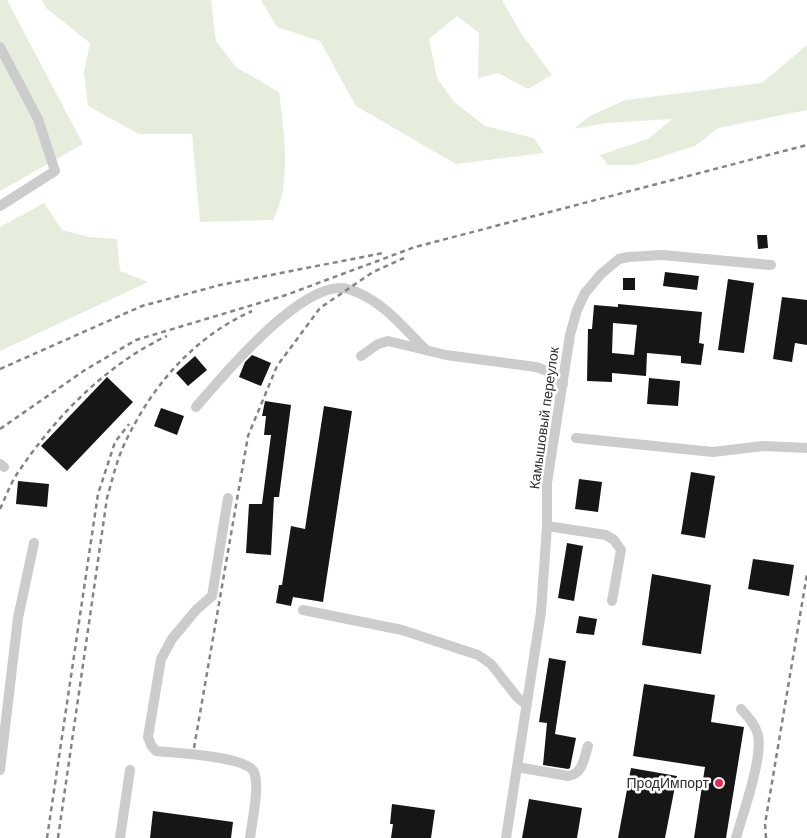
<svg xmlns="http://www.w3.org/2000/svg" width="807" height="838" viewBox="0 0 807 838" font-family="'DM Sans',sans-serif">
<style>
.green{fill:#e7eddc}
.building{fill:#161616;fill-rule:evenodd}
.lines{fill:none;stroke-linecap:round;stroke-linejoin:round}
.minor{stroke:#ccc;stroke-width:10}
.rail{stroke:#848484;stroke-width:2.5;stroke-dasharray:5 4;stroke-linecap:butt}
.poi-dot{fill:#f1264c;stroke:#fff;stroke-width:2}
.labels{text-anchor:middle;stroke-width:5;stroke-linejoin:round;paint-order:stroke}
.street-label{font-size:14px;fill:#2f2f2f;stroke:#fff}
.poi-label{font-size:14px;fill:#2f2f2f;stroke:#fff;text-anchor:end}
</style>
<rect width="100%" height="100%" fill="#fff"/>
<path class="green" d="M 0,0 L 7,0 L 83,144 L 0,191 Z
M 42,0 L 211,0 L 216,41 L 236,67 L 279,92 C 284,131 292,184 273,220 L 200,222 L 192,134 L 139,134 L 88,106 L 84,72 L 90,43 L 46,8 Z
M 261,0 L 502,0 L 521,33 L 552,75 L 528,89 L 498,73 L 478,78 L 479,33 L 457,16 L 429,39 L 437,78 L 454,102 L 485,126 L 534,138 L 544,153 L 456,164 L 356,106 L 320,41 L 277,27 Z
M 807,45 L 807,110 L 718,128 L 695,146 L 635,165 L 608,165 L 600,155 L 648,139 L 672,119 L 607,123 L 574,129 L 588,117 L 625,100 L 762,83 Z
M 44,203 L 62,230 L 89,237 L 117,239 L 120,271 L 148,282 L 0,351 L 0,227 Z"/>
<path class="building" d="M 757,235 L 767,235 L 768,248 L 758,249 Z
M 665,272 L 699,276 L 697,290 L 663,286 Z
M 623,278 L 635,278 L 635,290 L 623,290 Z
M 728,279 L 754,283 L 744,353 L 718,350 Z
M 782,297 L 807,300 L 807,345 L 795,343 L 792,362 L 773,359 Z
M 618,304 L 702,312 L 699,343 L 704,344 L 701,365 L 681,363 L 681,356 L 647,353 L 646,376 L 612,373 L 612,382 L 587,381 L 588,329 L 592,329 L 594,305 L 618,307 ZM 613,323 L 637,325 L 634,355 L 612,353 Z
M 252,355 L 271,363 L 261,386 L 239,377 L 245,362 Z
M 195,356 L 207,370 L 188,386 L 176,373 Z
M 107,377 L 133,402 L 67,471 L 41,446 Z
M 649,378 L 680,381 L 678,406 L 647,404 Z
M 265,401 L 291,405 L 279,497 L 274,497 L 271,555 L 246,553 L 249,504 L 262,504 L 271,435 L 264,435 L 266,416 L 262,416 Z
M 324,406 L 352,411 L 323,602 L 293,597 L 291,606 L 276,603 L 279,585 L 282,585 L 291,526 L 305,529 Z
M 161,408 L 184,416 L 177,435 L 154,426 Z
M 691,472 L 715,476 L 705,538 L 681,534 Z
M 579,479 L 602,482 L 598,512 L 575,509 Z
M 18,481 L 49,484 L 47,507 L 16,504 Z
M 567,543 L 583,546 L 574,601 L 558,598 Z
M 753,559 L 794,565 L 789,596 L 748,589 Z
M 652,574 L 711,585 L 701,654 L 642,645 Z
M 579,616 L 597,619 L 594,635 L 576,633 Z
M 549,658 L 566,661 L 555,734 L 576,738 L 570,768 L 568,769 L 543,765 L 547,723 L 539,722 Z
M 644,684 L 715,695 L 711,722 L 744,727 L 726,838 L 694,838 L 705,767 L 633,756 Z
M 631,768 L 677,776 L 665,838 L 618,838 Z
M 529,799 L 582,808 L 577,838 L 522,838 Z
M 392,804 L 435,810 L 431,838 L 391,838 L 393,824 L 390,824 Z
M 153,811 L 233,822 L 231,838 L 150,838 Z"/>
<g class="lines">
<path class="minor" d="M 0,47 L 38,119 L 55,171 L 0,206
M 361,356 L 378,344 L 388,341 L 446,355 L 536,367 L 547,371 L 563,384
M 196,407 C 222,377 304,277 348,289 C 381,299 401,325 425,349
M 576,438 L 713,452 L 763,446 L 807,448
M 0,464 L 4,467
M 228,498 L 212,596 L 196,610 L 172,639 L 161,659 L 148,737 L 151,745 L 156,751 C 175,753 246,756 254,772 C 260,787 252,821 250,838
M 547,526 L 606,535 L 614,540 L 621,550 L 612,601
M 303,610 L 402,630 L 478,655 L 491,664 L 517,697 L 527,705
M 517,767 L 568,776 C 583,774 584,758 588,746
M 0,770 L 18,618 L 34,543
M 120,838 L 130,770
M 506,838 L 541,612 L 547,526 L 547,483 L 570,335 L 577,310 L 585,293 L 601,274 L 619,259 L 628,257 L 662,255 L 771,265
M 736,838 C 743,813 763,758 758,735 C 755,724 748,717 741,709"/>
<path class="rail" d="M 0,369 L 142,306 L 220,285 L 383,253
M 0,429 L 85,370 L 136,340 L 286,295 L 415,247 L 807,145
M 0,509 C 6,496 11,482 19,471 C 56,416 107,364 167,336
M 194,748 L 248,436 L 277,366 L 320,308 L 373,272 L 404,258
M 47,838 L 98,494 L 115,442 L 129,424
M 58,838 L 107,498 C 112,481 116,463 123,447 C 150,388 192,338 252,311
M 766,838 L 765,824 L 807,574"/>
</g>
<circle class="poi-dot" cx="719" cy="783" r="5"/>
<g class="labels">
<g class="street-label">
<text transform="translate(544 418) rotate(-82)" y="5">Камышовый переулок</text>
</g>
<g class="poi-label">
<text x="709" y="788">ПродИмпорт</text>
</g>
</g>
</svg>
